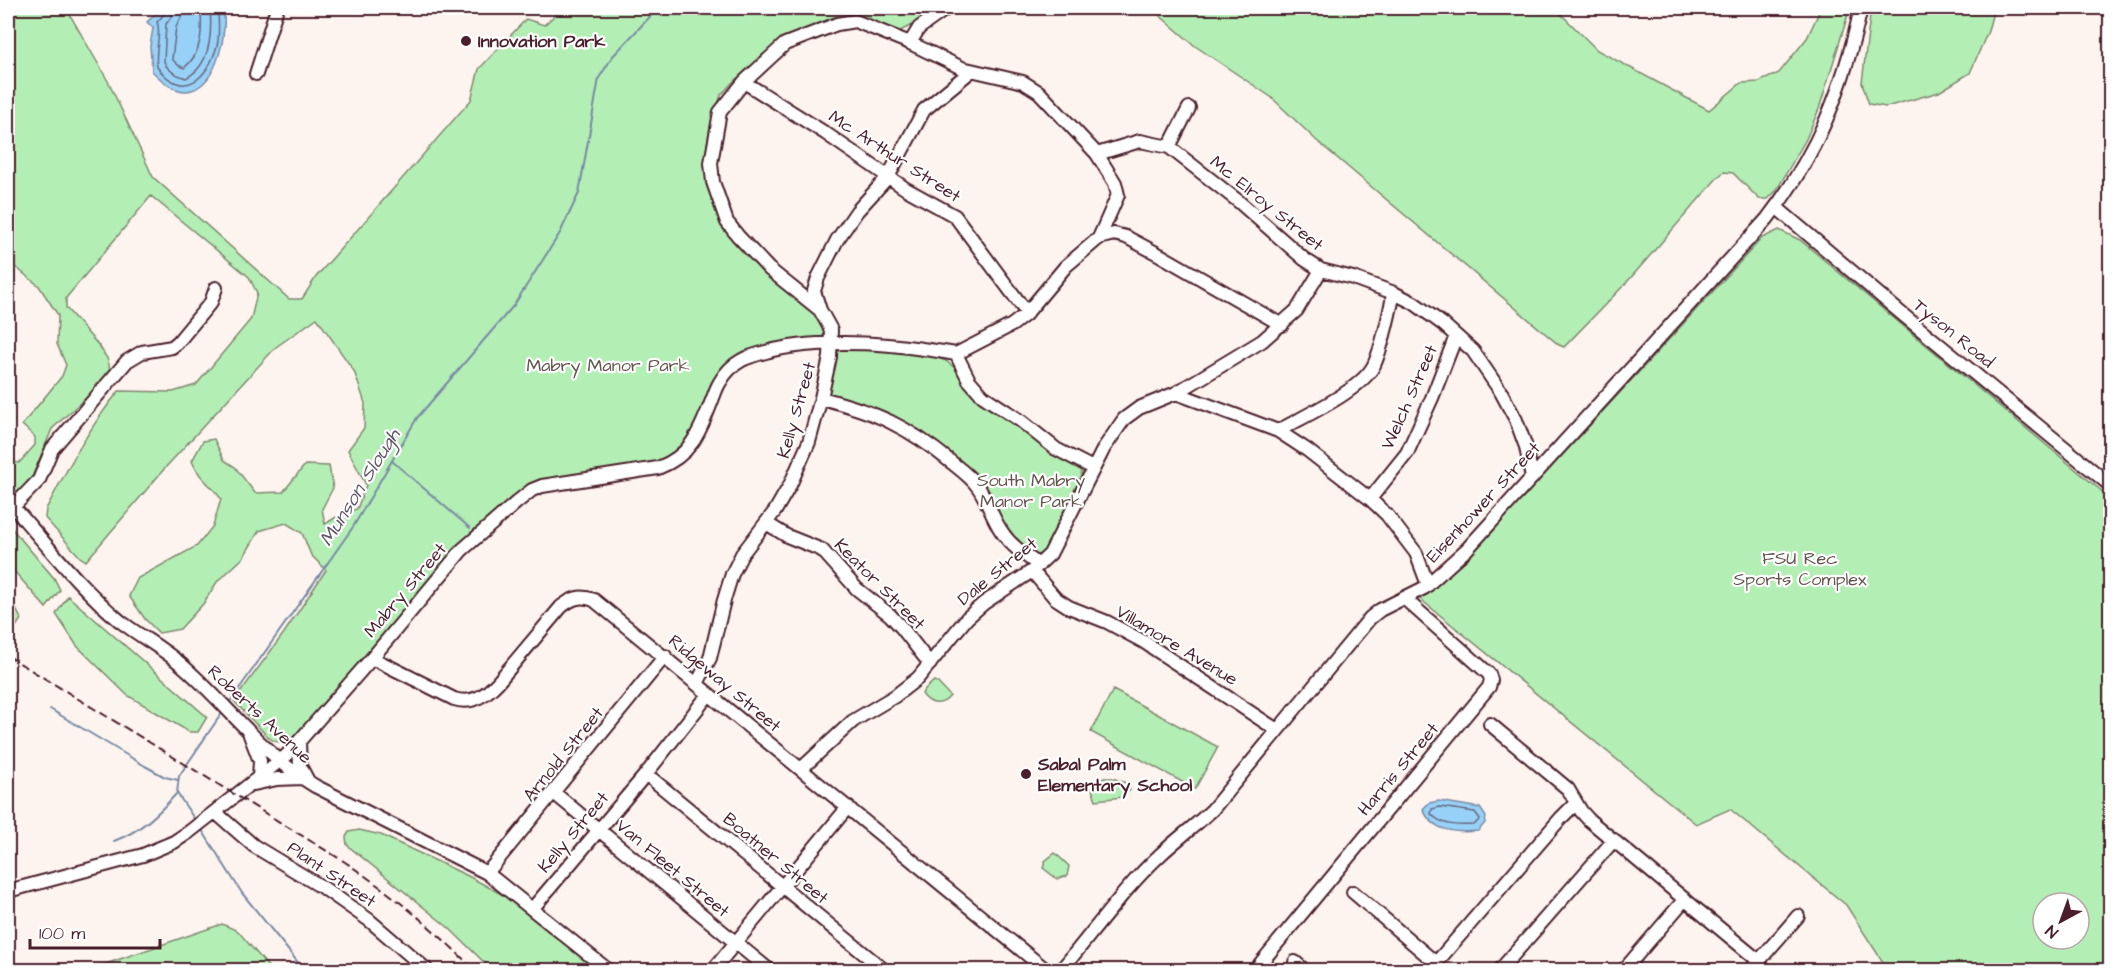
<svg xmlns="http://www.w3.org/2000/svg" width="2118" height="978" viewBox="0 0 2118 978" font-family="'Architects Daughter',sans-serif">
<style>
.green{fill:#b3efb4;stroke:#7e8770;stroke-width:1.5;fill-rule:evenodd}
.water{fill:#97d1f7;stroke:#788aa5;stroke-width:1.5}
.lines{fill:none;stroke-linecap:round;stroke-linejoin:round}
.shore{stroke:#69667d;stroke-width:1.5}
.stream{stroke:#788aa5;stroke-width:2}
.minor-casing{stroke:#4a1f2b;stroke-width:16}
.minor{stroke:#fff;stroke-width:12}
.rail{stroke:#4a1f2b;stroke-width:2;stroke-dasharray:9 4.5;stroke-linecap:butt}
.poi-dot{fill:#4a1f2b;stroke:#fff;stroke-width:2}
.labels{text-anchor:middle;stroke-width:4.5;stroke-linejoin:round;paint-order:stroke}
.poi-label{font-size:18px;font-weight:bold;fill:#4a1f2b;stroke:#fff;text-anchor:start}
.street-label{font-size:18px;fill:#4a1f2b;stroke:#fff}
.park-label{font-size:18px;fill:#64534d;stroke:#fff}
.water-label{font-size:20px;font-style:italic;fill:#615468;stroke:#fff}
</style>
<rect width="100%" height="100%" fill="#fef4ef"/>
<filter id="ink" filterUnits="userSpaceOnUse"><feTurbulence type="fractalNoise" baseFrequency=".0167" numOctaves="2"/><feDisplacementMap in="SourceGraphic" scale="12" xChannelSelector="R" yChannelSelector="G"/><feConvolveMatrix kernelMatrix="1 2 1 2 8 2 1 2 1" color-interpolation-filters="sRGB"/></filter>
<g filter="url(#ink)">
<path class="green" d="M 19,8 L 66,8 L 108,81 L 153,177 L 289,299 L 302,299 L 316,277 L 471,100 L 479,69 L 526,19 L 544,25 L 563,8 L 940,8 L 921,21 L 898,32 L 865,18 L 852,17 L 786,41 L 748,68 L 731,84 L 721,95 L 711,126 L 707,144 L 707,162 L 717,209 L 820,317 L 825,328 L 824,336 L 819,339 L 744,353 L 679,453 L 657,463 L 546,480 L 458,546 L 318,714 C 304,728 288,753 268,737 L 234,701 L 284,633 L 326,570 L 311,555 L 302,533 L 286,523 L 259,531 L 243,558 L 217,582 L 203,604 L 180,629 L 159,633 L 145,619 L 129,596 L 138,578 L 197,546 L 213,526 L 221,499 C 211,484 199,479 192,461 L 203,441 L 214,439 L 224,460 L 235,467 L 255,493 L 283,492 L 305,465 L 329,466 L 333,488 L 322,509 L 325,524 L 343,513 L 357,509 L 366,485 L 348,450 L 364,428 L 365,403 L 354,371 L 317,318 L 276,347 L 165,468 L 86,561 L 80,557 L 45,518 L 46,509 C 68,468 89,427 119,391 L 173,392 L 196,385 L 251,319 L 257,293 L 249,277 L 151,196 L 66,298 L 66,308 L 100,347 L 108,360 L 110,370 L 94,392 L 81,402 L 52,429 L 32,477 L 18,493 L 8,481 L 8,461 L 19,463 L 35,445 L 35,437 L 22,425 L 62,376 L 66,365 L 57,344 L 58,315 L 39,286 L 8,261 L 8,17 Z
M 1151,8 L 1555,8 L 1597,50 L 1709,110 L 1741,83 L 1759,82 L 1779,73 L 1807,38 L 1821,8 L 1850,8 L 1819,109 L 1806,139 L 1776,191 L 1768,199 L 1759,199 L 1733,173 L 1724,172 L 1718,177 L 1628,281 L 1564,347 L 1559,345 L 1317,141 L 1271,97 L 1195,46 Z
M 1871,8 L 1994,8 L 1988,31 L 1970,73 L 1939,92 L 1886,107 L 1869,104 L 1862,83 Z
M 1779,230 L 1800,240 L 2110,498 L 2110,970 L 1888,970 L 1846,905 L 1730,809 L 1696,824 L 1419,598 L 1466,560 L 1762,238 ZM 2043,903 L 2079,903 L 2079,939 L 2043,939 Z
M 844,347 L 896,351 L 932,356 L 946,361 L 957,370 L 977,399 L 1022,428 L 1055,456 L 1081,470 C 1085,487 1051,539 1042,556 L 1033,554 L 1008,535 L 985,491 L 920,434 L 893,416 L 834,398 L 829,394 L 828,388 L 835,354 Z
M 8,524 L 54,578 L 60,590 L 46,608 L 8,564 Z
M 8,593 L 21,619 L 8,639 Z
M 68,596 L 207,717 L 198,732 L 189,732 L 127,695 L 77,646 L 56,614 Z
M 934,681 L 938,683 L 950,696 C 941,707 930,705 922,694 L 924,690 Z
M 1113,690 L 1218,747 L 1195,789 L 1091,732 Z
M 1105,778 L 1113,778 L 1126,783 L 1130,790 L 1123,797 L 1096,800 L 1092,789 L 1092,781 Z
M 359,830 L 381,835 L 468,876 L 525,907 L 601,970 L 492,970 L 449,928 L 347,845 L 346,837 L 349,832 Z
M 1055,853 L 1069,866 L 1067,876 L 1057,879 L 1043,868 L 1045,861 Z
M 222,924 L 238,931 L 271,970 L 88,970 Z"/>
<path class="water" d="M 162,8 L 223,8 C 228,31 218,82 192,90 C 177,95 162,81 152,71 L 150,46 L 153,28 L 147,22 Z
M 1439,801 L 1480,808 L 1486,817 L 1485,823 L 1478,831 C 1456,833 1432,832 1423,809 L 1429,803 Z"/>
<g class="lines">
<path class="shore" d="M 166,8 L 165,13 L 157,22 C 162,34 154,52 157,67 C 184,101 207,79 217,46 C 220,33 218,20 218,8
M 174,8 L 172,16 L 166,24 L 164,61 C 167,71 177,75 186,78 C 211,66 212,31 210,8
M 183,8 L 181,18 L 176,27 L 172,59 L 178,65 L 184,68 C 203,53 202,29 201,8
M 1440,807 L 1475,812 L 1480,819 L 1474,825 C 1459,826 1442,826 1431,814 L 1432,809 Z"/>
<path class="stream" d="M 392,461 L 470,528
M 229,703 L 353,527 L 417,418 L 514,305 L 560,233 L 579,193 L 599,78 L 613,56 L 658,8
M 50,709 L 145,766 L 165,777 L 178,780
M 195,820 L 177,793 L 179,776 L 224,710
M 200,827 L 242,893 L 304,970
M 114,841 C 141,831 158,814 177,793"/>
<defs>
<path id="minor" d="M 910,43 L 919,28 L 947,8
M 256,74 L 277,8
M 744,82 L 825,133 L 906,189 L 955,216 L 1027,313
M 1169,147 L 1189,108
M 1097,154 L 1140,141 L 1169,147 L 1238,201 L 1304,259 L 1321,270 L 1353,278 L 1394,293 L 1414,303 L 1444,325 L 1473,351 L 1501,392 L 1516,420 L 1526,447 L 1532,478
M 1776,207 L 1902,314 L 2110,485
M 1099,238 L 1114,234 L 1126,237 L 1160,255 L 1282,325
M 820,310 L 769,269 L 738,236 L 727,222 L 713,182 L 711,163 L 720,112 L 744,82 L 785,44 L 837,24 L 855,21 L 910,43 L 962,68 L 1023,82 L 1039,92 L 1097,154 L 1115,183 L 1118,195 L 1099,238 L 1066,266 L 1025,315 L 1012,325 L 956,354
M 1176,393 L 1278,431 L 1307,450 L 1370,499 L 1387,515 L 1416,553 L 1428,585
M 821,398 C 876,412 907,426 951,462 C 961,470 971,477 978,487 C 988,501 992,518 1002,532 C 1011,546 1025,555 1039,565
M 1278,431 C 1304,416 1361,391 1374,365 C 1384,343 1388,317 1394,293
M 1370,499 L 1407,453 L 1432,398 L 1456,336
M 8,501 C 44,541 78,586 120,621 C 141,637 164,649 183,666 C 228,705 264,756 315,786 L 487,873 L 608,970
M 13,507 L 39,480 L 52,449 L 127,361 L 142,352 L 172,347 L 178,342 L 211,302 L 216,288
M 766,523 L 787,536 L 822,550 L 857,589 L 890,615 L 902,628 L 930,664
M 1032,571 L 1055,598 L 1069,607 L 1107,622 L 1144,642 L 1277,730
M 372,658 L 454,699 C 472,705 486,695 498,682 L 561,607 C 572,598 580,595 594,600 L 1046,970
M 697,684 L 710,658 L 724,600 L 732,574 L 742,554 L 775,511 L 790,485 L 809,442 L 821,398 L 830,357 L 831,330 L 820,310 L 814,291 L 818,278 L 837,240 L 857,211 L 888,177 L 924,110 L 971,71
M 1490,724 L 1568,789 L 1581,811 L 1589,820 L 1759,961
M 250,735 L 260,761 L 259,777
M 299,742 L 300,766 L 308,781
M 801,769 L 853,721 L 895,696 L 918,678 L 967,618 L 984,603 L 1032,571 L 1050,554 L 1104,448 L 1124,419 L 1139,408 L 1176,393 L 1262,341 L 1297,310 L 1321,270
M 646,774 L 884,970
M 254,784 L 277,779 L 301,778
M 554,793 L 769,970
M 215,812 L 254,846 L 325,889 L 369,920 L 427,970
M 487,873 L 665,656
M 8,891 L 143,855 L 174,842 L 189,832 L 287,755 L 372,658 L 462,550 L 517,502 L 532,490 L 542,486 L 658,468 C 690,456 699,434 711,403 C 714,396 716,388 720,382 C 725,373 733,365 742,360 C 752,355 763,353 773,350 C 832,337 897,344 956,354 L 969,380 L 983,396 L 1021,421 L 1056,449 L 1093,468
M 1353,892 L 1436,963
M 533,908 L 646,774 L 709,694
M 1295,962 L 1304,970
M 713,970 L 848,807
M 1061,970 C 1092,934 1125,887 1160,855 C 1177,839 1195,826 1212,810 L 1370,618 L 1380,610 L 1424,588 L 1467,549 L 1767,219 C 1818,153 1843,89 1861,8
M 1255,970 L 1489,687 L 1491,680 L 1489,674 L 1405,599
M 1430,970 L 1561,818 L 1576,803
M 1500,970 L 1614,840
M 1624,970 L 1685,899
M 1751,970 L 1798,916"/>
</defs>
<use href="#minor" class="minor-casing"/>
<use href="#minor" class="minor"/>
<path class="rail" d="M 8,656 L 345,862 C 392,894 435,929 474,970"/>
</g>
</g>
<g class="poi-dot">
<circle cx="466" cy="41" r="6"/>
<circle cx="1026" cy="774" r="6"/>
</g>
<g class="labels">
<g class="poi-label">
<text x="478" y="47">Innovation Park</text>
<text x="1038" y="770">Sabal Palm<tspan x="1038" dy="21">Elementary School</tspan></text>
</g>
<g class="street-label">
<text transform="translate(895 156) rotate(33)" y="6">Mc Arthur Street</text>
<text transform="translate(1267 203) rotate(39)" y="6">Mc Elroy Street</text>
<text transform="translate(1954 333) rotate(39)" y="6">Tyson Road</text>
<text transform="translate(1409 397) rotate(-66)" y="6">Welch Street</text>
<text transform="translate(796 410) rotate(-74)" y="6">Kelly Street</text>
<text transform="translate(1483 502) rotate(-47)" y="6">Eisenhower Street</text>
<text transform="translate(997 571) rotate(-39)" y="6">Dale Street</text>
<text transform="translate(880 584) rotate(45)" y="6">Keator Street</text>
<text transform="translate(405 590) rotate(-50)" y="6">Mabry Street</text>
<text transform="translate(1177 645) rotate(31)" y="6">Villamore Avenue</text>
<text transform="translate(725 683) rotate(40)" y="6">Ridgeway Street</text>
<text transform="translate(260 714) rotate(43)" y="6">Roberts Avenue</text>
<text transform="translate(563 754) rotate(-51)" y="6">Arnold Street</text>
<text transform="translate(1398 769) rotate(-50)" y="6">Harris Street</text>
<text transform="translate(573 832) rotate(-50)" y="6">Kelly Street</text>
<text transform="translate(776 858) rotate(40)" y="6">Boatner Street</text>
<text transform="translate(673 868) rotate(40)" y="6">Van Fleet Street</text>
<text transform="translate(332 874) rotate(34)" y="6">Plant Street</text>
</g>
<g class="park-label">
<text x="608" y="371">Mabry Manor Park</text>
<text x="1031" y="486">South Mabry<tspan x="1031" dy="21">Manor Park</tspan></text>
<text x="1800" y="564">FSU Rec<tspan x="1800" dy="21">Sports Complex</tspan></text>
</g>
<g class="water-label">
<text transform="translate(359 487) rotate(-58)" y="7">Munson Slough</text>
</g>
</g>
<rect width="2118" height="978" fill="none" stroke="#fff" stroke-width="30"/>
<rect x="15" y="15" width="2088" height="948" fill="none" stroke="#4a1f2b" stroke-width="2" filter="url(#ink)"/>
<g transform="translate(2061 921) rotate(221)"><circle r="28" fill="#ffffff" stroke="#b7a5aa" stroke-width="1.5"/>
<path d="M0-4.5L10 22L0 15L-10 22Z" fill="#4a1f2b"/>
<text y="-9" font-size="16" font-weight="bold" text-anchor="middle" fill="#4a1f2b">N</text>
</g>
<path d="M30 939v9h130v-9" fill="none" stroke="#4a1f2b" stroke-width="3"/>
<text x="39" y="939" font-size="18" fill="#4a1f2b" stroke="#ffffff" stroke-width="4.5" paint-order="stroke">100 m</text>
</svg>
